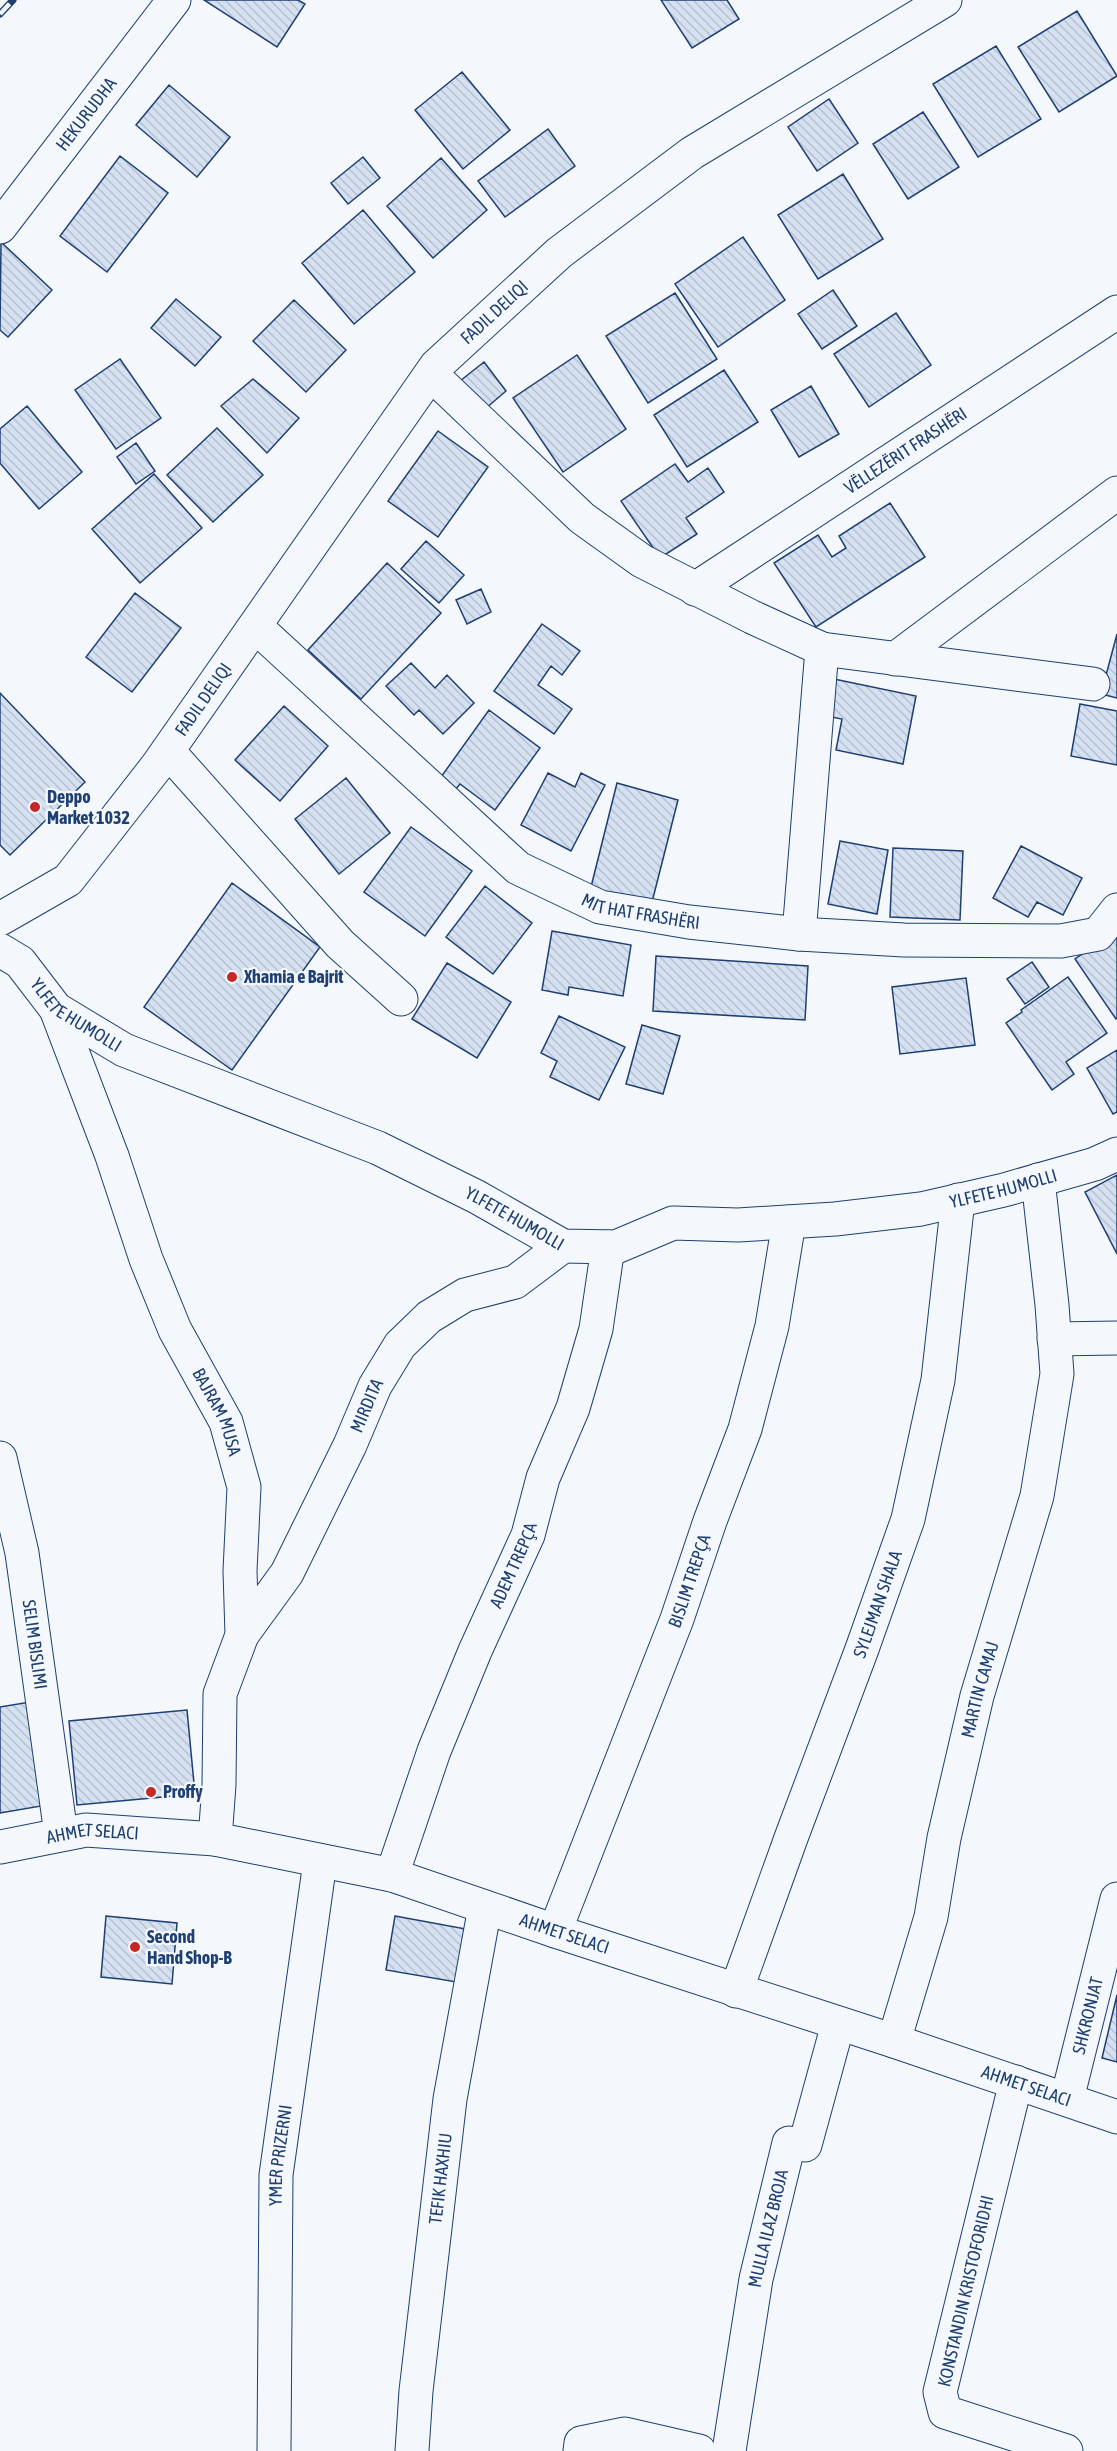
<svg xmlns="http://www.w3.org/2000/svg" width="1117" height="2451" viewBox="0 0 1117 2451" font-family="'Asap Condensed',sans-serif">
<style>
.building{fill:url(#building-back-hatch);stroke:#1d3f73;stroke-width:1.5}
.lines{fill:none;stroke-linecap:round;stroke-linejoin:round}
.minor-casing{stroke:#1d3f73;stroke-width:35}
.tertiary-casing{stroke:#1d3f73;stroke-width:35}
.minor{stroke:#f4f7fb;stroke-width:33}
.tertiary{stroke:#f4f7fb;stroke-width:33}
.rail-casing{stroke:#1d3f73;stroke-width:7}
.rail{stroke:#f4f7fb;stroke-width:4.5;stroke-dasharray:14;stroke-linecap:butt}
.poi-dot{fill:#c62828;stroke:#f4f7fb;stroke-width:2}
.labels{text-anchor:middle;stroke-width:4.5;stroke-linejoin:round;paint-order:stroke}
.street-label{font-size:18px;fill:#1d3f73;stroke:#f4f7fb}
.poi-label{font-size:18px;font-weight:bold;fill:#1d3f73;stroke:#f4f7fb;text-anchor:start}
</style>
<defs>
<pattern id="building-back-hatch" width="6" height="6" patternUnits="userSpaceOnUse" patternTransform="scale(1.5)"><rect width="6" height="6" fill="#d5e0f0"/><path d="M-1 5l2 2M0 0l6 6M5-1l2 2" fill="none" stroke="#b6c1d1"/></pattern>
</defs>
<rect width="100%" height="100%" fill="#f4f7fb"/>
<path class="building" d="M 204,0 L 298,0 L 305,4 L 277,47 Z
M 661,0 L 727,0 L 739,19 L 692,48 Z
M 1077,11 L 1117,76 L 1059,112 L 1018,47 Z
M 996,46 L 1041,119 L 978,157 L 933,84 Z
M 462,72 L 510,130 L 463,169 L 415,110 Z
M 169,85 L 230,137 L 197,177 L 136,125 Z
M 829,99 L 858,143 L 817,171 L 788,127 Z
M 923,112 L 959,167 L 908,199 L 873,144 Z
M 548,129 L 575,166 L 505,217 L 478,181 Z
M 120,156 L 168,193 L 107,272 L 60,236 Z
M 363,157 L 380,178 L 348,204 L 331,183 Z
M 441,158 L 487,210 L 433,258 L 387,206 Z
M 843,174 L 883,239 L 818,279 L 778,215 Z
M 363,210 L 415,272 L 354,324 L 302,263 Z
M 743,237 L 785,300 L 718,347 L 675,284 Z
M 1,242 L 52,290 L 8,337 L 0,330 Z
M 833,290 L 857,326 L 822,349 L 798,314 Z
M 675,293 L 717,359 L 648,403 L 606,336 Z
M 176,299 L 221,337 L 195,366 L 151,328 Z
M 294,300 L 346,350 L 306,392 L 253,341 Z
M 896,313 L 931,365 L 869,407 L 834,354 Z
M 577,355 L 626,429 L 563,472 L 513,398 Z
M 120,359 L 161,418 L 116,449 L 75,390 Z
M 484,362 L 506,391 L 485,409 L 460,381 Z
M 724,370 L 758,422 L 687,467 L 654,415 Z
M 253,379 L 299,418 L 267,453 L 221,406 Z
M 811,386 L 839,434 L 799,457 L 771,410 Z
M 27,406 L 82,472 L 39,509 L 0,463 L 0,429 Z
M 217,428 L 263,475 L 213,522 L 167,475 Z
M 438,431 L 488,467 L 438,537 L 388,501 Z
M 136,443 L 155,471 L 136,484 L 117,457 Z
M 675,464 L 688,482 L 708,468 L 724,492 L 686,518 L 697,534 L 660,558 L 621,501 Z
M 154,474 L 202,528 L 140,583 L 92,529 Z
M 890,503 L 925,557 L 816,627 L 774,563 L 818,535 L 832,557 L 846,548 L 839,536 Z
M 426,541 L 464,575 L 439,603 L 401,569 Z
M 387,563 L 441,613 L 361,699 L 308,650 Z
M 481,589 L 491,612 L 467,624 L 456,600 Z
M 135,593 L 181,628 L 132,692 L 86,657 Z
M 542,624 L 580,651 L 562,675 L 551,666 L 538,685 L 572,709 L 554,734 L 494,691 Z
M 1117,634 L 1117,698 L 1101,694 Z
M 411,663 L 435,688 L 447,675 L 474,703 L 443,734 L 419,710 L 414,715 L 386,686 Z
M 834,679 L 916,696 L 903,764 L 836,750 L 842,719 L 826,716 Z
M 0,693 L 85,782 L 10,855 L 0,845 Z
M 1080,704 L 1117,711 L 1117,765 L 1071,756 Z
M 284,706 L 328,746 L 280,801 L 235,760 Z
M 489,710 L 540,748 L 495,810 L 460,784 L 451,795 L 436,784 Z
M 548,773 L 575,787 L 581,773 L 605,785 L 571,851 L 521,825 Z
M 346,778 L 390,833 L 339,874 L 295,819 Z
M 617,783 L 678,800 L 651,906 L 590,891 Z
M 411,827 L 472,871 L 425,936 L 364,892 Z
M 840,841 L 888,850 L 877,914 L 828,904 Z
M 1021,846 L 1082,878 L 1063,915 L 1037,902 L 1028,917 L 993,898 Z
M 893,848 L 963,851 L 960,920 L 890,917 Z
M 232,883 L 320,947 L 232,1070 L 144,1007 Z
M 485,886 L 532,923 L 493,974 L 446,937 Z
M 1117,930 L 1117,1018 L 1116,1019 L 1075,959 Z
M 552,931 L 631,945 L 623,996 L 569,987 L 568,995 L 542,990 Z
M 656,956 L 808,966 L 805,1020 L 653,1011 Z
M 1032,962 L 1049,987 L 1025,1004 L 1007,979 Z
M 447,963 L 511,1002 L 477,1058 L 412,1019 Z
M 1068,977 L 1107,1033 L 1066,1062 L 1074,1074 L 1052,1090 L 1006,1023 L 1022,1012 L 1021,1010 Z
M 966,978 L 975,1045 L 900,1054 L 892,987 Z
M 559,1016 L 625,1047 L 599,1100 L 550,1077 L 557,1061 L 541,1053 Z
M 642,1025 L 680,1036 L 663,1094 L 626,1084 Z
M 1117,1050 L 1117,1112 L 1113,1114 L 1087,1068 Z
M 1117,1175 L 1117,1254 L 1085,1192 Z
M 36,1701 L 53,1804 L 0,1813 L 0,1707 Z
M 187,1710 L 195,1794 L 77,1805 L 69,1721 Z
M 106,1916 L 177,1923 L 172,1984 L 101,1977 Z
M 395,1916 L 466,1929 L 456,1982 L 386,1970 Z
M 1117,1995 L 1117,2062 L 1102,2058 Z"/>
<g class="lines">
<defs>
<g id="minor">
<path id="s1" d="M 0,227 L 174,0"/>
<path d="M 431,374 L 582,518 L 642,561 L 752,617 L 822,649 L 1093,684"/>
<path id="s2" d="M 695,589 L 1117,312"/>
<path id="s3" d="M 255,626 L 518,868 L 600,907 L 689,922 L 799,934 L 904,940 L 1061,941 L 1098,934 L 1117,910"/>
<path d="M 895,659 L 1117,493"/>
<path d="M 168,751 L 340,944 L 401,999"/>
<path d="M 799,934 L 822,649"/>
<path id="s4" d="M 0,950 L 20,962 L 56,1009 L 124,1050 L 378,1148 L 477,1197 L 563,1246 L 616,1247 L 673,1223 L 738,1225 L 835,1219 L 921,1209 L 1004,1190 L 1095,1164 L 1117,1154"/>
<path id="s5" d="M 56,1009 L 112,1156 L 146,1259 L 175,1330 L 226,1422 L 244,1487 L 240,1571 L 242,1635 L 220,1694 L 219,1785 L 215,1839"/>
<path d="M 1054,1339 L 1117,1338"/>
<path id="s6" d="M 0,1458 L 22,1553 L 61,1834"/>
<path id="s7" d="M 242,1635 L 287,1573 L 350,1445 L 375,1386 L 400,1345 L 429,1317 L 465,1295 L 515,1282 L 563,1246"/>
<path id="s8" d="M 0,1847 L 86,1830 L 215,1839 L 392,1875 L 555,1931 L 894,2041 L 1117,2117"/>
<path id="s9" d="M 392,1875 L 434,1751 L 475,1651 L 528,1535 L 543,1478 L 573,1408 L 596,1329 L 608,1247"/>
<path id="s10" d="M 555,1931 L 677,1619 L 710,1521 L 745,1429 L 772,1326 L 789,1222"/>
<path id="s11" d="M 736,1991 L 791,1838 L 862,1649 L 908,1519 L 938,1380 L 958,1200"/>
<path id="s12" d="M 894,2041 L 931,1917 L 944,1838 L 977,1696 L 1037,1496 L 1057,1374 L 1052,1305 L 1038,1180"/>
<path d="M 1016,2082 L 940,2392 L 945,2412 L 1066,2451"/>
<path id="s13" d="M 1067,2099 L 1117,1899"/>
<path id="s14" d="M 274,2451 L 276,2175 L 320,1862"/>
<path id="s15" d="M 412,2451 L 416,2391 L 450,2099 L 485,1907"/>
<path d="M 580,2451 L 581,2443 L 625,2434 L 699,2451"/>
<path id="s16" d="M 729,2451 L 756,2279 L 789,2143 L 805,2145 L 838,2024"/>
</g>
<g id="tertiary">
<path id="s17" d="M 0,919 L 68,880 L 157,766 L 436,366 L 559,253 L 692,153 L 945,0"/>
</g>
</defs>
<use href="#minor" class="minor-casing"/>
<use href="#tertiary" class="tertiary-casing"/>
<use href="#minor" class="minor"/>
<use href="#tertiary" class="tertiary"/>
<defs>
<path id="rail" d="M 0,14 L 13,0"/>
</defs>
<use href="#rail" class="rail-casing"/>
<use href="#rail" class="rail"/>
</g>
<g class="poi-dot">
<circle cx="35" cy="807" r="6"/>
<circle cx="232" cy="977" r="6"/>
<circle cx="151" cy="1792" r="6"/>
<circle cx="135" cy="1947" r="6"/>
</g>
<g class="labels">
<g class="street-label">
<text dy="6" stroke="none"><textPath href="#s1" startOffset="142">HEKURUDHA</textPath></text>
<text dy="6" stroke="none"><textPath href="#s17" startOffset="790">FADIL DELIQI</textPath></text>
<text dy="6" stroke="none"><textPath href="#s2" startOffset="252">VËLLEZËRIT FRASHËRI</textPath></text>
<text dy="6" stroke="none"><textPath href="#s17" startOffset="304">FADIL DELIQI</textPath></text>
<text dy="6" stroke="none"><textPath href="#s3" startOffset="489">MIT HAT FRASHËRI</textPath></text>
<text dy="6" stroke="none"><textPath href="#s4" startOffset="102">YLFETE HUMOLLI</textPath></text>
<text dy="6" stroke="none"><textPath href="#s4" startOffset="1092">YLFETE HUMOLLI</textPath></text>
<text dy="6" stroke="none"><textPath href="#s4" startOffset="588">YLFETE HUMOLLI</textPath></text>
<text dy="6" stroke="none"><textPath href="#s7" startOffset="262">MIRDITA</textPath></text>
<text dy="6" stroke="none"><textPath href="#s5" startOffset="435">BAJRAM MUSA</textPath></text>
<text dy="6" stroke="none"><textPath href="#s9" startOffset="333">ADEM TREPÇA</textPath></text>
<text dy="6" stroke="none"><textPath href="#s10" startOffset="375">BISLIM TREPÇA</textPath></text>
<text dy="6" stroke="none"><textPath href="#s11" startOffset="412">SYLEJMAN SHALA</textPath></text>
<text dy="6" stroke="none"><textPath href="#s6" startOffset="190">SELIM BISLIMI</textPath></text>
<text dy="6" stroke="none"><textPath href="#s12" startOffset="362">MARTIN CAMAJ</textPath></text>
<text dy="6" stroke="none"><textPath href="#s8" startOffset="94">AHMET SELACI</textPath></text>
<text dy="6" stroke="none"><textPath href="#s8" startOffset="580">AHMET SELACI</textPath></text>
<text dy="6" stroke="none"><textPath href="#s13" startOffset="86">SHKRONJAT</textPath></text>
<text dy="6" stroke="none"><textPath href="#s8" startOffset="1066">AHMET SELACI</textPath></text>
<text dy="6" stroke="none"><textPath href="#s14" startOffset="296">YMER PRIZERNI</textPath></text>
<text dy="6" stroke="none"><textPath href="#s15" startOffset="274">TEFIK HAXHIU</textPath></text>
<text dy="6" stroke="none"><textPath href="#s16" startOffset="226">MULLA ILAZ BROJA</textPath></text>
<text transform="translate(966 2291) rotate(-77)" y="6">KONSTANDIN KRISTOFORIDHI</text>
</g>
<g class="poi-label">
<text x="47" y="803">Deppo<tspan x="47" dy="21">Market 1032</tspan></text>
<text x="244" y="983">Xhamia e Bajrit</text>
<text x="163" y="1798">Proffy</text>
<text x="147" y="1943">Second<tspan x="147" dy="21">Hand Shop-B</tspan></text>
</g>
</g>
</svg>
